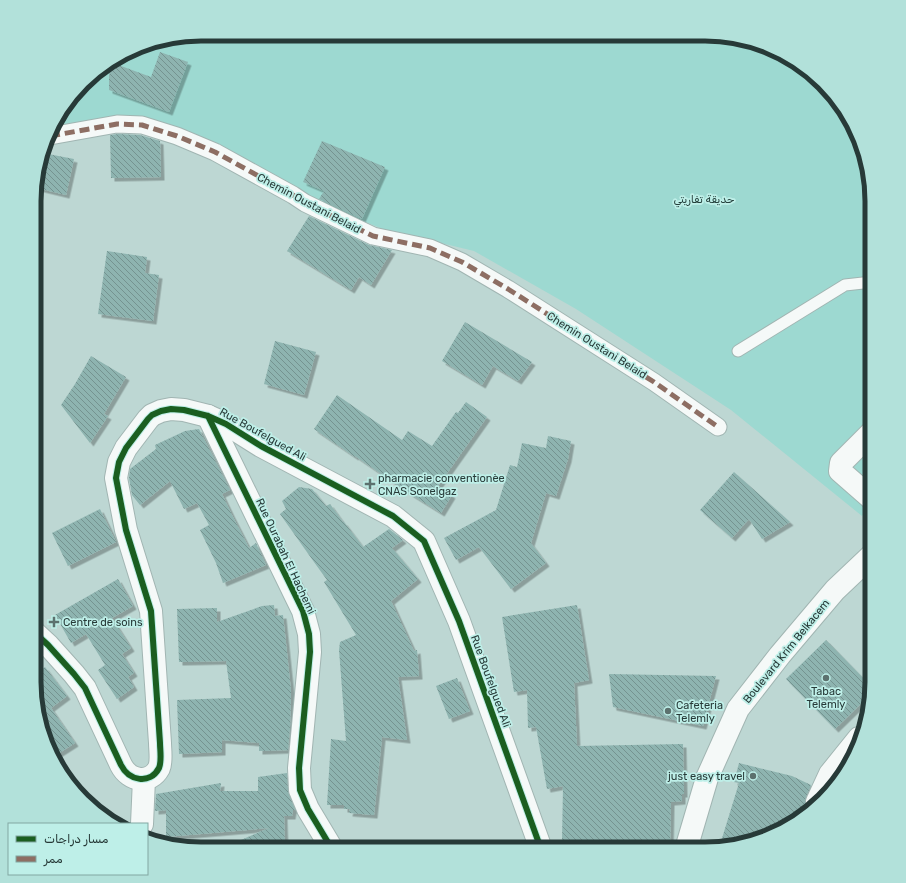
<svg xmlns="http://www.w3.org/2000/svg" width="906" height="883" viewBox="0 0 906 883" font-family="Rubik,'Noto Sans Arabic',sans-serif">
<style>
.garden{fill:#9dd9d1}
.building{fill:url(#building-back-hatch);filter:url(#shadow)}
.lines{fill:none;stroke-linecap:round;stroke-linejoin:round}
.service-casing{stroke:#a1b5b2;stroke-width:13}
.pedestrian-casing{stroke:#a1b5b2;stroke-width:19}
.minor-casing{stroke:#a1b5b2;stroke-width:24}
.tertiary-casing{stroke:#a1b5b2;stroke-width:24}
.secondary-casing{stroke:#a1b5b2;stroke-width:24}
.service{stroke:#f5f9f8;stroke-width:11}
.pedestrian{stroke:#f5f9f8;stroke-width:17}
.minor{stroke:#f5f9f8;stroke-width:22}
.tertiary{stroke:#f5f9f8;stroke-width:22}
.secondary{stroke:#f5f9f8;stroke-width:22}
.quiet{stroke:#8d6e63;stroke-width:5;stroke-dasharray:10 5;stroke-linecap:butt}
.cycleway-casing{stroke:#beefe8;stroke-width:8}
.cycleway{stroke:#1b5e20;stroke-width:6}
.poi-dot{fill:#5c716e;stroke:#beefe8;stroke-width:1.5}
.labels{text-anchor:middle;stroke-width:3.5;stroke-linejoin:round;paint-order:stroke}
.park-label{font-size:11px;fill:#25413d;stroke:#beefe8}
.street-label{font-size:11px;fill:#273a38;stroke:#beefe8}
.poi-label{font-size:11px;fill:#273a38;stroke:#beefe8;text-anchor:start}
.rim{fill:none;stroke:#273a38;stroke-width:5}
</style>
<defs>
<pattern id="building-back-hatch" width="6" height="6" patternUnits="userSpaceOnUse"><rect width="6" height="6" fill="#8eb4b0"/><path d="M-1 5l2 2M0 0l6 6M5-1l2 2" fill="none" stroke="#749390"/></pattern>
<filter id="shadow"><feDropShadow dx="3.5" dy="3.5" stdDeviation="0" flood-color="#0004"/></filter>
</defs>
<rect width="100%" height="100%" fill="#bdd7d3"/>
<path class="garden" d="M 201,34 L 726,35 L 788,56 L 837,99 L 859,137 L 872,190 L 872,505 L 862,516 L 731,410 L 576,309 L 474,251 L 383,229 L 312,201 L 181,130 L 51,133 L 56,118 L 91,75 L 147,43 Z"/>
<path class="building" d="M 160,52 L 188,62 L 169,112 L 109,90 L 109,75 L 113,63 L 151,77 Z
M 118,134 L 140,135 L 160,141 L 161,177 L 111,178 L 110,135 Z
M 322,141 L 385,167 L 362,219 L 319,199 L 324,191 L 303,182 Z
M 43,153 L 74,159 L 66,195 L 37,188 L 37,169 Z
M 309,216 L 369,245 L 392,250 L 371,285 L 359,277 L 351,290 L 287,251 Z
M 107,251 L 147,257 L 145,273 L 159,275 L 153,321 L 98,314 Z
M 465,322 L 532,362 L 518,381 L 493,366 L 482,385 L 442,361 Z
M 275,341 L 316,352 L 304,395 L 264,384 Z
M 91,356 L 126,377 L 104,414 L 108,416 L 90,443 L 61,405 L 75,384 Z
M 337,395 L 402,440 L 408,431 L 432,446 L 456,412 L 458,413 L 466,402 L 487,417 L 438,486 L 452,495 L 441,513 L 412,495 L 355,456 L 355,457 L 314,429 Z
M 199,429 L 230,490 L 222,494 L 232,515 L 249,548 L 256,543 L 266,565 L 223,583 L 216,563 L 200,530 L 209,525 L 197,503 L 184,509 L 170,481 L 140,505 L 132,495 L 129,478 L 130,469 L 156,449 L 155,445 L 185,431 Z
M 548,436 L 571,441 L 568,459 L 556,496 L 546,493 L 531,543 L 546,563 L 511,589 L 479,547 L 456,560 L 444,538 L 496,510 L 510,465 L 517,467 L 522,443 L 546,448 Z
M 734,472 L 790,522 L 762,539 L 749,519 L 732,538 L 700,510 Z
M 299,487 L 312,489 L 326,506 L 330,504 L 343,522 L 344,522 L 363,547 L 389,529 L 403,540 L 392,548 L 418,579 L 391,601 L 414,651 L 417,650 L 419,676 L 398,677 L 407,740 L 382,737 L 374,815 L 349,813 L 350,809 L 344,809 L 344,805 L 327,805 L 331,739 L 346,741 L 339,650 L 340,642 L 356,635 L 324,582 L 327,580 L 314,562 L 280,514 L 286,509 L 282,501 Z
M 100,509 L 116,542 L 68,566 L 52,533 Z
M 118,579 L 133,606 L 112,618 L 131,648 L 122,654 L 134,673 L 128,677 L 134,687 L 117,699 L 98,670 L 105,665 L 86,634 L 71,643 L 55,615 Z
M 274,605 L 275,616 L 283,615 L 291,691 L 290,727 L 288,750 L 259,751 L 259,743 L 222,740 L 222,752 L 179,754 L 177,700 L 231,698 L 226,661 L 179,662 L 177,609 L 217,608 L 217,622 L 262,606 Z
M 577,605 L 589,680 L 574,683 L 577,746 L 683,744 L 684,794 L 682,794 L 682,801 L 671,802 L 670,849 L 564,849 L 562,841 L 563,786 L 547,789 L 536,727 L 528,728 L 527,690 L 514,692 L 502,617 Z
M 826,640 L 872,687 L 872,693 L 835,729 L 786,679 Z
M 45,667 L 67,696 L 51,708 L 75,743 L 53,757 L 47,746 L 34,693 L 34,675 Z
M 609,674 L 716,676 L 703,726 L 613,707 Z
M 457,678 L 470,711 L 449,719 L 436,686 Z
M 739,763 L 792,776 L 811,785 L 806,797 L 805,803 L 807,809 L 808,811 L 807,814 L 759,840 L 719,848 L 739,783 L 734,782 Z
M 287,773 L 288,791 L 295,810 L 293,810 L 292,816 L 284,816 L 285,849 L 220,849 L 269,828 L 166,837 L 166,810 L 155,811 L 156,794 L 221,783 L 220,791 L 258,791 L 258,777 Z"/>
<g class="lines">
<defs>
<path id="service" d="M 738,351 L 845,285 L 872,282"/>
<path id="pedestrian" d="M 50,136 L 117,124 L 142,125 L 177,136 L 215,152 L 293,195 L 305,203 L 373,236 L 430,248 L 462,262 L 508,289 L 654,382 L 718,427"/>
<path id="minor" d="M 208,416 L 303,611 L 309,634 L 310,652 L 299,768 L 300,790 L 308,809 L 332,849
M 872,432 L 841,463 L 840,471 L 872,499
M 142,824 L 144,779"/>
<path id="tertiary" d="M 35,633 L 48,645 L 74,674 L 85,688 L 121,765 C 129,781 150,785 159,768 C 162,761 160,750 160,743 L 151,611 L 126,530 L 116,478 L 119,462 L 126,448 L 148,419 L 152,415 L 161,411 L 171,409 L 184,410 L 208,416 L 226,424 L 261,446 L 393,516 L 424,541 L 459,621 L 541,849
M 817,802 L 830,774 L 859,738"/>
<path id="secondary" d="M 686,849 L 707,778 L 738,709 L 780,655 L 835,590 L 872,555"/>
</defs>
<use href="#service" class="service-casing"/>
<use href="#pedestrian" class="pedestrian-casing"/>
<use href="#minor" class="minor-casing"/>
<use href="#tertiary" class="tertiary-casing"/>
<use href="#secondary" class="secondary-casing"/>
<use href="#service" class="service"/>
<use href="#pedestrian" class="pedestrian"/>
<use href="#minor" class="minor"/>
<use href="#tertiary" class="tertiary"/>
<use href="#secondary" class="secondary"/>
<path class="quiet" d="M 50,136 L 117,124 L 142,125 L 177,136 L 215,152 L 293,195 L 305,203 L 373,236 L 430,248 L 462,262 L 508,289 L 654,382 L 718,427"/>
<defs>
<path id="cycleway" d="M 208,416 L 303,611 L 309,634 L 310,652 L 299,768 L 300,790 L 308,809 L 332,849
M 35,633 L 48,645 L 74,674 L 85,688 L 121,765 C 129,781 150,785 159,768 C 162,761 160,750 160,743 L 151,611 L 126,530 L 116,478 L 119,462 L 126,448 L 148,419 L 152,415 L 161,411 L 171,409 L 184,410 L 208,416 L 226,424 L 261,446 L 393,516 L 424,541 L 459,621 L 541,849"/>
</defs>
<use href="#cycleway" class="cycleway-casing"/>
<use href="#cycleway" class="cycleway"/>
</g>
<g class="poi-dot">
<path d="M368 478h4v4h4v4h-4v4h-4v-4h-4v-4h4z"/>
<path d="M52 616h4v4h4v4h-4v4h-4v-4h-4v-4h4z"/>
<circle cx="826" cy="678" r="4"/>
<circle cx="668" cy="711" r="4"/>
<circle cx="753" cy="776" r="4"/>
</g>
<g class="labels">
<g class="park-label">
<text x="704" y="203">حديقة تفاريتي</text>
</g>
<g class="street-label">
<text transform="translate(309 203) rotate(28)" y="4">Chemin Oustani Belaid</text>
<text transform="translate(597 345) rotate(32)" y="4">Chemin Oustani Belaid</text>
<text transform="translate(263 434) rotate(29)" y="4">Rue Boufelgued Ali</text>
<text transform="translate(286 556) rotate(65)" y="4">Rue Ourabah El Hachemi</text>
<text transform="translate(786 651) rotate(-51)" y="4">Boulevard Krim Belkacem</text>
<text transform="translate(491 681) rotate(70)" y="4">Rue Boufelgued Ali</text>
</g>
<g class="poi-label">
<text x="378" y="482">pharmacie conventionèe<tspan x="378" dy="13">CNAS Sonelgaz</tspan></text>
<text x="63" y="626">Centre de soins</text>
<text x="826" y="695" text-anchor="middle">Tabac<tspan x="826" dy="13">Telemly</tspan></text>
<text x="676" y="709">Cafeteria<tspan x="676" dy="13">Telemly</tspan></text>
<text x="745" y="780" text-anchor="end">just easy travel</text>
</g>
</g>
<path d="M0 0H906V883H0ZM201 41H705A160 160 0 0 1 865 201V682A160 160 0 0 1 705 842H201A160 160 0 0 1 41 682V201A160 160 0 0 1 201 41Z" fill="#b2e1da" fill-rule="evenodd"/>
<path class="rim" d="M201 41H705A160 160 0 0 1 865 201V682A160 160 0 0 1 705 842H201A160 160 0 0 1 41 682V201A160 160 0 0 1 201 41Z"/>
<rect x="8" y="823" width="140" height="52" fill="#beefe8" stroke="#82a7a2"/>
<rect x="16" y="836" width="20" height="6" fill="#1b5e20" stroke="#82a7a2"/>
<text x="44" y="843" font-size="12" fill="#273a38">مسار دراجات</text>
<rect x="16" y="856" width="20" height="6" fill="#8d6e63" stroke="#82a7a2"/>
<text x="44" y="863" font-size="12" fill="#273a38">ممر</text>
</svg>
